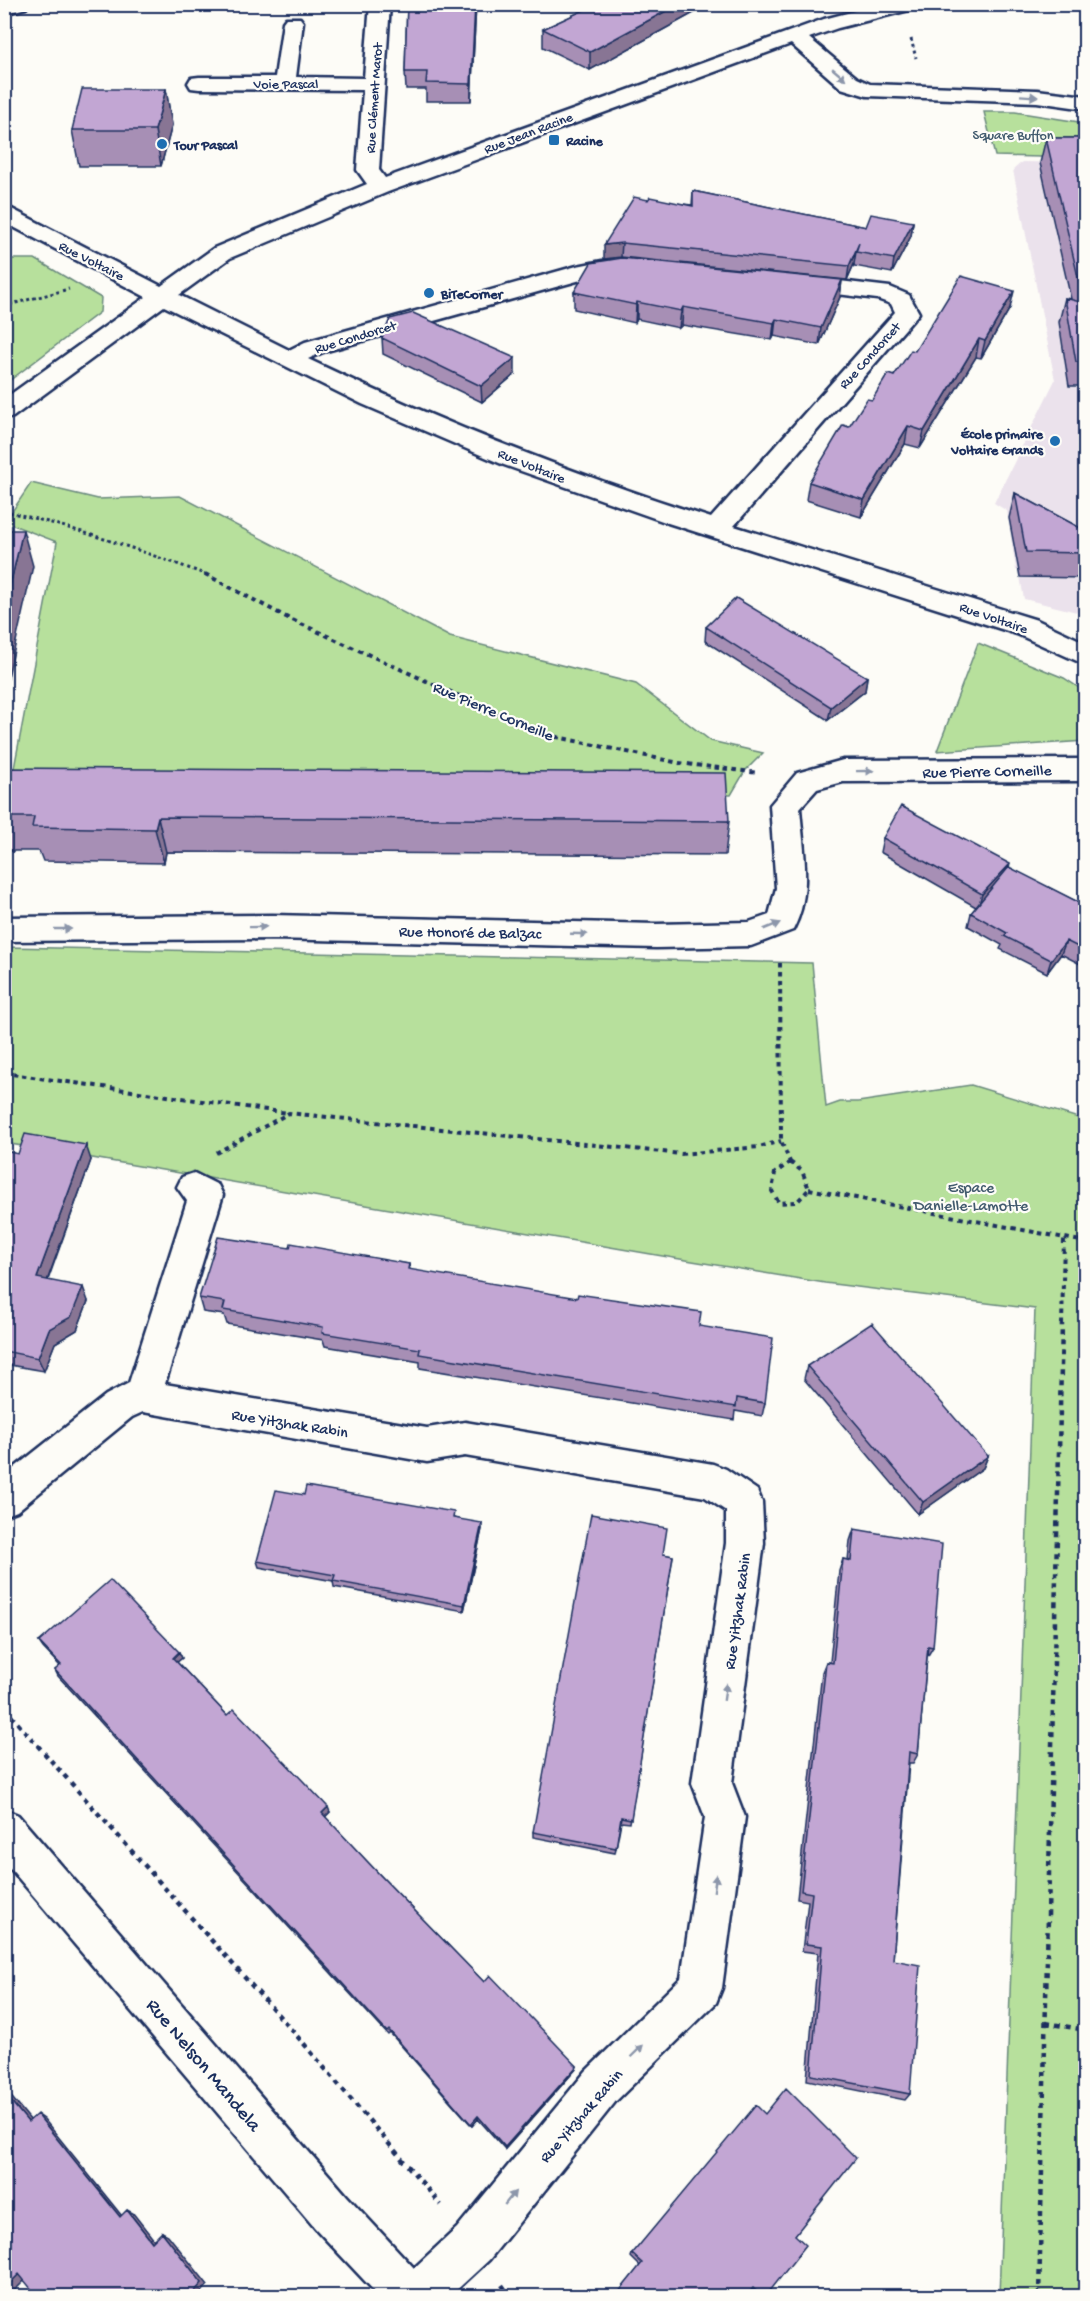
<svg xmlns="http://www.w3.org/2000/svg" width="1090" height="2301" viewBox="0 0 1090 2301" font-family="'Gochi Hand',sans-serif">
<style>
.built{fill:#ebe2ec}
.green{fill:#b7e09c;stroke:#69887d;stroke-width:1.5}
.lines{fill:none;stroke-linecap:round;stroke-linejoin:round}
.minor-casing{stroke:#1b2f5e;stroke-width:5}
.path-far2{stroke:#1b2f5e;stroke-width:3;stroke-dasharray:3 3;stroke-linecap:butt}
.path-far1{stroke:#1b2f5e;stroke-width:4;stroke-dasharray:4.5 4.5;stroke-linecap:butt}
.path{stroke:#1b2f5e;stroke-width:4.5;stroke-dasharray:5 5;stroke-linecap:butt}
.minor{fill:#fdfcf7;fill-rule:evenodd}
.wall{fill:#a78fb5;stroke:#1b2f5e;stroke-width:1.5}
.shaded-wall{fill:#887494;stroke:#1b2f5e;stroke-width:1.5}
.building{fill:#c2a6d3;stroke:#1b2f5e;stroke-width:1.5}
.oneway{fill:#8c96aa}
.poi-dot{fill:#1f6fb2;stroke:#fdfcf7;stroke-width:2}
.labels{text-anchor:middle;stroke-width:4.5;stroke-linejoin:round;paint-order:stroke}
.far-street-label{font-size:14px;fill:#1b2f5e;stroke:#fdfcf7}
.far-park-label{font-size:14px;fill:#425b6e;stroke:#fdfcf7}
.far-poi-label{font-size:14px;font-weight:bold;fill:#1b2f5e;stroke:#fdfcf7;text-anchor:start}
.street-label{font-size:16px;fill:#1b2f5e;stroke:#fdfcf7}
.park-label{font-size:16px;fill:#425b6e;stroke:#fdfcf7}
.near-street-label{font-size:20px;fill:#1b2f5e;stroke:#fdfcf7}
</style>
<rect width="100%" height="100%" fill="#fdfcf7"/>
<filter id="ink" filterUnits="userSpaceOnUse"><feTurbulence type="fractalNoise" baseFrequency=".0167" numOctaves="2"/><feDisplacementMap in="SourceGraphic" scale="12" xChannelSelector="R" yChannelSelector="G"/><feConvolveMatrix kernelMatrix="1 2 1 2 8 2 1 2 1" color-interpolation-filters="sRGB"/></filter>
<g filter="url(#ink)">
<path class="built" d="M 1022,162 L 1085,163 L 1085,614 L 1024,599 L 1019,571 L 1016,570 L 1007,511 L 994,503 L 1055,380 L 1013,170 Z"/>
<path class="green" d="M 984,112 L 1015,112 L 1085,123 L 1085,158 L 995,156 Z
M 5,259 L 35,259 L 101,298 L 100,312 L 5,384 Z
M 31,483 L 98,499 L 180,496 L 450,637 L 636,684 L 711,741 L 763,753 L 745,771 L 731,795 L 11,784 L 57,542 L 5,522 Z
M 978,643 L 1064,678 L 1085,692 L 1085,741 L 937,751 Z
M 5,947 L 812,963 L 826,1107 L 840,1102 L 858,1102 L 971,1085 L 1085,1120 L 1085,2296 L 999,2296 L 1035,1309 L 825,1283 L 674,1258 L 5,1143 Z"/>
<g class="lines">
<defs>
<path id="minor" d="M 4,4 L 29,4 L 26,8 L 4,14 Z
M 370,4 L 390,4 L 379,170 L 385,178 L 824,19 L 882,4 L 920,4 L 917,8 L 838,28 L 809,38 L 857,78 L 870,84 L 1037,90 L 1086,96 L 1086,109 L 1037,102 L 867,96 L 841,88 L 791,44 L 388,192 L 230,258 L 179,295 L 289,350 L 305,342 L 577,266 L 602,261 L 640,262 L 644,267 L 640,272 L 588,278 L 323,352 L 308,359 C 439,422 573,474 711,518 L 895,312 L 891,304 L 877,299 L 789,288 L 785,283 L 789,278 L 797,276 L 890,287 L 909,295 L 919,313 L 734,526 L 1037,620 L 1086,643 L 1086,665 L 1017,634 L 668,523 L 504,465 L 362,404 L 164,306 L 13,417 L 4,419 L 4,399 L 146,297 L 4,222 L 4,205 L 161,286 L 214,248 L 367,184 L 357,170 L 363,90 L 199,89 L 191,88 L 188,83 L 191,78 L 199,77 L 275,77 L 283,22 L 286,18 L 300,18 L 303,22 L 296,77 L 364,78 Z
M 1086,759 L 1086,781 L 843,782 L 817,789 L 800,808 C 803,849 813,893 793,930 L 751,946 L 656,948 L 272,939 L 4,941 L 4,917 L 272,915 L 656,924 L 749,922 L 769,915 L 776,888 L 770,805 L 797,773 L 843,760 Z
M 194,1173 L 218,1185 L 223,1195 L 165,1384 L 427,1428 L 465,1422 L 713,1464 L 726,1469 L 757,1490 L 762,1502 L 764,1543 L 732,1783 L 745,1817 L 722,1988 L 716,2003 L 616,2101 L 489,2260 L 450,2296 L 379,2296 L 315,2228 L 4,1861 L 4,1809 L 18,1815 L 347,2196 L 414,2268 L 457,2228 L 586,2071 L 681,1978 L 705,1817 L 692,1783 L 726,1543 L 726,1511 L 705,1497 L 465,1456 L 427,1462 L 143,1412 L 132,1417 L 17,1511 L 4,1516 L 4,1476 L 106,1395 L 129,1383 L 187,1201 L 177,1187 L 182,1177 Z"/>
</defs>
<use href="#minor" class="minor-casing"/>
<path class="path-far2" d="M 911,39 L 916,58
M 4,306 L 69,289
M 4,511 C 74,527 142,551 210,576"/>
<path class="path-far1" d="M 205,574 L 288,618 L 543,734 L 679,763 L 759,773
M 780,963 L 781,1141 L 790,1162
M 4,1073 L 288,1113
M 216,1153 L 289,1113 L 681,1154 L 759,1147 L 781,1141
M 790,1162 L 802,1171 L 809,1189 L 797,1202 L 779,1203 L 772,1191 L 775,1173 Z
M 809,1189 L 1086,1242
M 1062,1325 L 1064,1238"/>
<path class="path" d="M 4,1708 L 305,2045 L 441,2205
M 1046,2023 L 1086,2030
M 502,2285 L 510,2296
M 1039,2296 L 1062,1324"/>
<use href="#minor" class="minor"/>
</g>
<path class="wall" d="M 407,4 L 476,4 L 471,101 L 426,101 L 426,89 L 406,89 L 405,72 Z
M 597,4 L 710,4 L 590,70 L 543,47 L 543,29 Z
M 166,89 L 172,125 L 161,166 L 79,166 L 72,130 Z
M 1046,138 L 1086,138 L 1086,386 L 1069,386 L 1059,322 L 1065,298 L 1071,299 L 1040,163 Z
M 693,191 L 866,227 L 913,222 L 911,236 L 892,273 L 854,266 L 854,264 L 847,280 L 621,257 L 604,259 L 648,200 L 692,205 Z
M 842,280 L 840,297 L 819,345 L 774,336 L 772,340 L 682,325 L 679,328 L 637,319 L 635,323 L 574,309 L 574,292 Z
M 1010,308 L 981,358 L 976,357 L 920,448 L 905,444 L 861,517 L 806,500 L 809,482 L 849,427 L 915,351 Z
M 382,338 L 515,374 L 482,402 L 383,354 Z
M 1015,493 L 1086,531 L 1086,578 L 1020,577 L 1009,518 Z
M 706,627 L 867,677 L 865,691 L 828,720 L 705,641 Z
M 4,768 L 729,821 L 725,855 L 166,852 L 164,863 L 43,861 L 39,851 L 4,851 Z
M 883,838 L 1009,868 L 1086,906 L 1086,967 L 1061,954 L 1047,973 L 1000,949 L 1002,945 L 968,926 L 971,913 L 976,907 L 880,852 Z
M 4,1151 L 18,1154 L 91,1160 L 48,1280 L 88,1301 L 77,1330 L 55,1343 L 44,1371 L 4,1364 Z
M 290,1248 L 409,1264 L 410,1270 L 699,1326 L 765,1403 L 762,1416 L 735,1411 L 734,1420 L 420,1368 L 420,1362 L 325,1346 L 323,1340 L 227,1324 L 224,1315 L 203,1312 L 199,1298 Z
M 807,1366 L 988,1456 L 983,1468 L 918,1514 L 804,1379 Z
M 304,1495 L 454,1518 L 482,1529 L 464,1611 L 334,1587 L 333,1581 L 259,1567 L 257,1561 Z
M 854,1529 L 933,1647 L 927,1657 L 918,1754 L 913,1763 L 909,1763 L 893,1960 L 910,2094 L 905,2100 L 807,2080 L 818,1953 L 802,1951 L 808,1901 L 797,1899 L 822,1672 L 826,1662 L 830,1662 L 839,1571 L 843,1559 L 848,1560 L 850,1541 Z
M 663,1554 L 673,1556 L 630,1823 L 621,1822 L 615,1853 L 533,1837 L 533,1832 Z
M 39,1642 L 179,1652 L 182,1658 L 177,1662 L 227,1715 L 330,1812 L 325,1817 L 380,1875 L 484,1982 L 577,2066 L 576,2069 L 505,2149 L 478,2119 L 472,2126 L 390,2033 L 388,2035 L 58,1676 L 55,1670 L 60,1666 L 43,1648 Z
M 795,2235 L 766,2296 L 756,2296 L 751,2291 L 746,2296 L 618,2296 L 617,2295 L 640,2266 L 631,2257 L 632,2254 Z"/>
<path class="shaded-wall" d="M 475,4 L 476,4 L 471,101 L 471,84 Z
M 679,4 L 710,4 L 590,70 L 590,52 Z
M 166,89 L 172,125 L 161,166 L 155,130 Z
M 913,222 L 911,236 L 892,273 L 894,259 Z
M 622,243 L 621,257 L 604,259 L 604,245 Z
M 856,252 L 854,264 L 847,280 L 849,266 Z
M 842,280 L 840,297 L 819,345 L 821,328 Z
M 1014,291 L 1010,308 L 981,358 L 985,341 Z
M 637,302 L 637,319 L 635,323 L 636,305 Z
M 683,307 L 682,325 L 679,328 L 681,311 Z
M 776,319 L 774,336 L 772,340 L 774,323 Z
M 979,339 L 976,357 L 920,448 L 924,431 Z
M 515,358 L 515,374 L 482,402 L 481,386 Z
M 908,426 L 905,444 L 861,517 L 864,500 Z
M 23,530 L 33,566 L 4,695 L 4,611 Z
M 867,677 L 865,691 L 828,720 L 831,707 Z
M 158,817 L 166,852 L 164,863 L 155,829 Z
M 1010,864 L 1006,878 L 978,908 L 982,894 Z
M 1066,941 L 1061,954 L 1047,973 L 1051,960 Z
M 86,1145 L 91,1160 L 43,1292 L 37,1278 Z
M 83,1287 L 88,1301 L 77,1330 L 55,1343 L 44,1371 L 38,1358 L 49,1329 Z
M 988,1456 L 983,1468 L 918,1514 L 923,1502 Z
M 482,1523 L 482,1529 L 464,1611 L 464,1605 Z
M 179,1652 L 182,1658 L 175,1664 L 173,1658 Z
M 328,1807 L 330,1812 L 324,1818 L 322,1813 Z
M 577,2066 L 576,2069 L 505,2149 L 505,2147 Z
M 4,2088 L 36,2127 L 28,2122 L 4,2093 Z
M 37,2114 L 44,2119 L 126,2221 L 120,2217 Z
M 478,2116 L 478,2119 L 472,2126 L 471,2124 Z
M 127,2210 L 133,2213 L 158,2245 L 152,2242 Z
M 162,2232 L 168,2235 L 208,2285 L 200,2294 L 202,2296 L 198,2296 L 194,2292 Z
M 19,2274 L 28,2277 L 10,2295 L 4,2294 L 4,2289 Z"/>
<path class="building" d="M 407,4 L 475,4 L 471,84 L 426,83 L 427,72 L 405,72 Z
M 597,4 L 679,4 L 590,52 L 543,29 Z
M 82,89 L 166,89 L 155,130 L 72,130 Z
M 1046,138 L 1086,138 L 1086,362 L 1076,362 L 1065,298 L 1084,303 Z
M 693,191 L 866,227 L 871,214 L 913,222 L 894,259 L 856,252 L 859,243 L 849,266 L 622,243 L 604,245 L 634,197 L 648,200 L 650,197 L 693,206 Z
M 622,258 L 842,280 L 821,328 L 776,319 L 774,323 L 683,307 L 681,311 L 637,302 L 636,305 L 574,292 L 591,263 Z
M 961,276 L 1014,291 L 985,341 L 979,339 L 924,431 L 908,426 L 864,500 L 809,482 L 843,425 L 849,427 L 867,399 L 872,400 L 888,374 L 894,376 L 911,350 L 915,351 Z
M 413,313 L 515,358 L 481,386 L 382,338 L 390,319 Z
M 1015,493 L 1086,531 L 1086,553 L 1026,552 Z
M 4,530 L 23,530 L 4,611 Z
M 736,598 L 867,677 L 831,707 L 706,627 Z
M 4,768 L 726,773 L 729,821 L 158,817 L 155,829 L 32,827 L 34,817 L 4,817 Z
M 901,806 L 1010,864 L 982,894 L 883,838 Z
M 1009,867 L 1086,906 L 1086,951 L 1066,941 L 1051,960 L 1004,936 L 1007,933 L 971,913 Z
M 25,1134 L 86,1145 L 37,1278 L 83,1287 L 71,1317 L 49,1329 L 38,1358 L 4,1351 L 4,1151 L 18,1154 Z
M 218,1237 L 290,1248 L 291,1243 L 409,1264 L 408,1269 L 577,1298 L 578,1294 L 701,1312 L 699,1326 L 773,1338 L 765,1403 L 737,1398 L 736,1407 L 419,1354 L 420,1349 L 322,1333 L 323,1327 L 223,1310 L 225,1302 L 199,1298 Z
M 872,1323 L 988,1456 L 923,1502 L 807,1366 Z
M 306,1486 L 454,1512 L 453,1518 L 482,1523 L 464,1605 L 333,1581 L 335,1575 L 257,1561 L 276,1490 L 304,1495 Z
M 591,1514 L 667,1528 L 663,1554 L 673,1556 L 631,1819 L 621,1817 L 616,1848 L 533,1832 Z
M 854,1529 L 942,1544 L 933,1647 L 928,1646 L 918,1754 L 909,1752 L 893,1960 L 920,1965 L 910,2094 L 811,2075 L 822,1946 L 806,1944 L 812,1893 L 801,1891 L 826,1662 L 833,1663 L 843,1559 L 851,1561 Z
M 110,1580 L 179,1652 L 173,1658 L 227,1715 L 234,1709 L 328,1807 L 322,1813 L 380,1875 L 484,1982 L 490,1975 L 577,2066 L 505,2147 L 478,2116 L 471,2124 L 389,2030 L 387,2032 L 55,1670 L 61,1665 L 39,1642 Z
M 786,2088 L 856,2158 L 795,2235 L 806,2245 L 766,2296 L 762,2296 L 753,2288 L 746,2296 L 621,2296 L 618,2293 L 642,2263 L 632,2254 L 756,2105 L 765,2114 Z
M 4,2093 L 28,2122 L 37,2114 L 120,2217 L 127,2210 L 152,2242 L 162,2232 L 202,2283 L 194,2292 L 198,2296 L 37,2296 L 19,2274 L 4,2289 Z"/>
<defs><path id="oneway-solid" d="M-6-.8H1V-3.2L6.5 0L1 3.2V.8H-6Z" transform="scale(1.5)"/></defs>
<g class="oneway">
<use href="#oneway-solid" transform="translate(839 74) rotate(40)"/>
<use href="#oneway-solid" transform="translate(1029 96) rotate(4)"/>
<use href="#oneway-solid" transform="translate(865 771) rotate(-1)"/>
<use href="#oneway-solid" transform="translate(772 926) rotate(-22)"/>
<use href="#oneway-solid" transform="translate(258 927) rotate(-1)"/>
<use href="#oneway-solid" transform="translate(63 929)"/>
<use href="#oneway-solid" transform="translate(579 934) rotate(2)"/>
<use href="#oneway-solid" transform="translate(725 1692) rotate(-82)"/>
<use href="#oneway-solid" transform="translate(715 1883) rotate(-82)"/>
<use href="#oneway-solid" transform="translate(637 2051) rotate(-44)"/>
<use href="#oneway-solid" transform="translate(510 2198) rotate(-51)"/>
</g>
</g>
<g class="poi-dot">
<rect x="548" y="134" width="12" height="12" rx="3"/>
<circle cx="162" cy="144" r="6"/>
<circle cx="429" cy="293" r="6"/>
<circle cx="1055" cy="441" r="6"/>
</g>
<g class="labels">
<g class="far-street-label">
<text x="286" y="88">Voie Pascal</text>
<text transform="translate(373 98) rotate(-86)" y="5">Rue Clément Marot</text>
<text transform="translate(528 132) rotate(-21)" y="5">Rue Jean Racine</text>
<text transform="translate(92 260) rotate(27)" y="5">Rue Voltaire</text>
<text transform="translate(355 336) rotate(-17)" y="5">Rue Condorcet</text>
<text transform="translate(869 355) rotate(-48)" y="5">Rue Condorcet</text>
<text transform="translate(532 465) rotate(22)" y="5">Rue Voltaire</text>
<text transform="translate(994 617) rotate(19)" y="5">Rue Voltaire</text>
</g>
<g class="far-park-label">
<text x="1013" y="139">Square Buffon</text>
</g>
<g class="far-poi-label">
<text x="566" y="145">Racine</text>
<text x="174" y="149">Tour Pascal</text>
<text x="441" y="298">BiTeCorner</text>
<text x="1043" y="438" text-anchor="end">École primaire<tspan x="1043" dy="16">Voltaire Grands</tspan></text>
</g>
<g class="street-label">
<text transform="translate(494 710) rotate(23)" y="6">Rue Pierre Corneille</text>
<text transform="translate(987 770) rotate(-1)" y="6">Rue Pierre Corneille</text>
<text transform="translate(470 931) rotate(1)" y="6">Rue Honoré de Balzac</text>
<text transform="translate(290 1422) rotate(9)" y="6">Rue Yitzhak Rabin</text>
<text transform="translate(736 1611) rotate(-82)" y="6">Rue Yitzhak Rabin</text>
<text transform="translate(580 2115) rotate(-49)" y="6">Rue Yitzhak Rabin</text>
</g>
<g class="park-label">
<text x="971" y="1192">Espace<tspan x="971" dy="18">Danielle-Lamotte</tspan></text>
</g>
<g class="near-street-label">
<text transform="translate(205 2064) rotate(50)" y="7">Rue Nelson Mandela</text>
</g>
</g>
<rect width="1090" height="2301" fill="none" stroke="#fdfcf7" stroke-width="24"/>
<rect x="12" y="12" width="1066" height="2277" fill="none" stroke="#1b2f5e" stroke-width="2" filter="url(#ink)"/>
</svg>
